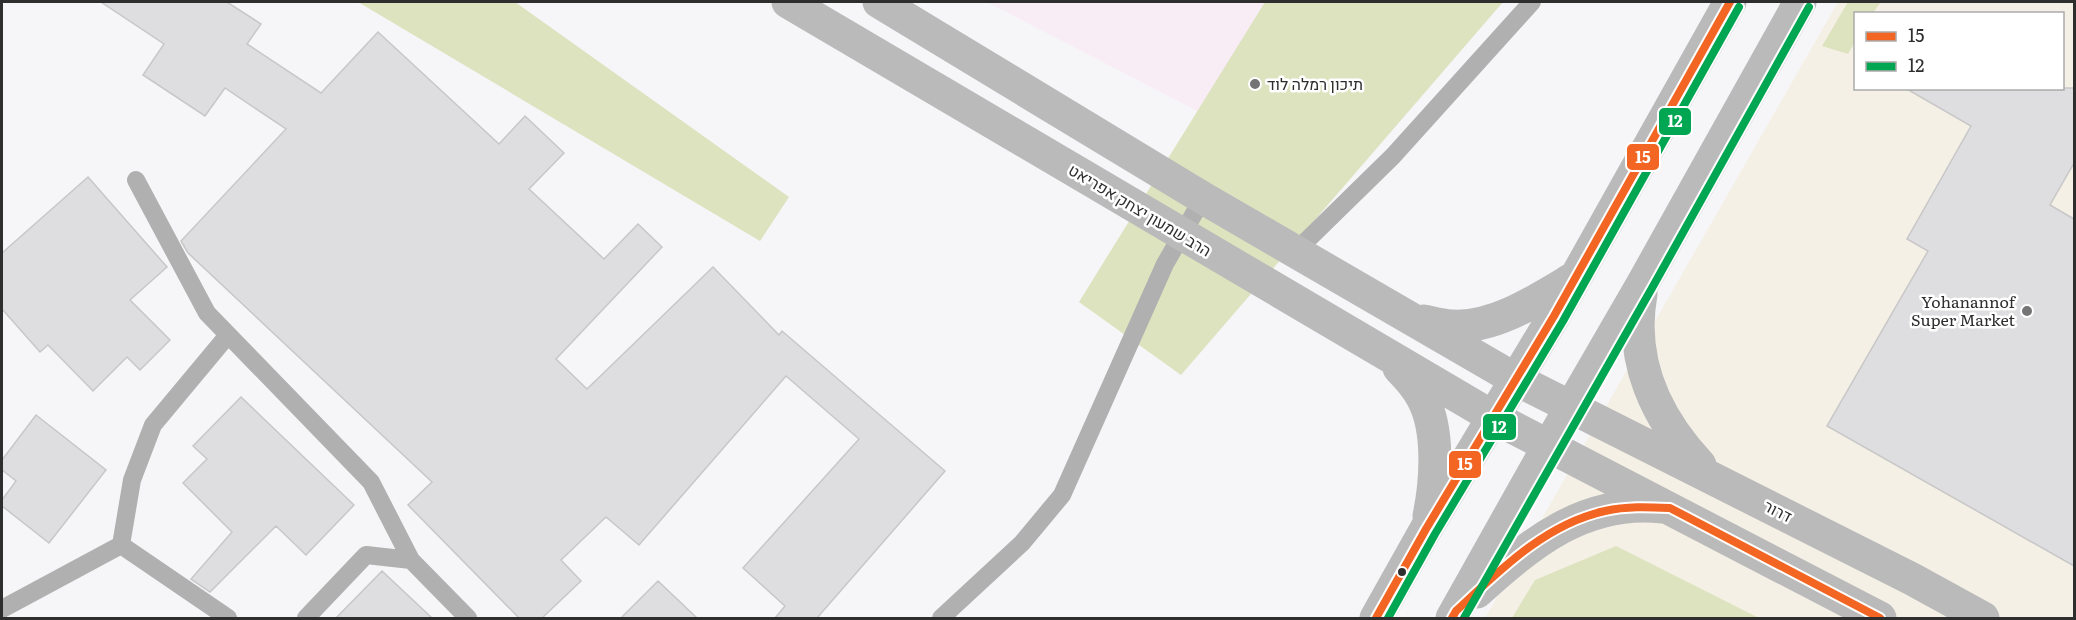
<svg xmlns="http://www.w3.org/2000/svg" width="2076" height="620" viewBox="0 0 2076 620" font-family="Literata,Heebo,serif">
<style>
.industrial{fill:#f5f0e5;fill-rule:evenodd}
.education{fill:#f8ecf5}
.green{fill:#dde3bf}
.building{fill:#dedddf;stroke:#c8c7c8;stroke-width:1.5}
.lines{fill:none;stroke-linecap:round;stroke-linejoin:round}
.lane{stroke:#b0b0b0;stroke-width:18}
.secondary{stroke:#bababb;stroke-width:33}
.bus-1-casing{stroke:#fff;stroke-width:12}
.bus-2-casing{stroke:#fff;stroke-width:12}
.bus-1{stroke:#f26522;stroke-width:8}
.bus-2{stroke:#00a651;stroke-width:8}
.poi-dot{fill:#757475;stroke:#fff;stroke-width:2}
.bus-dot{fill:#2f2e2f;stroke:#fff;stroke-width:2}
.labels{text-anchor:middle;stroke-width:5;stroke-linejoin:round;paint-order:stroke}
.poi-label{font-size:16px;fill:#2f2e2f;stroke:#fff;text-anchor:start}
.street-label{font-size:16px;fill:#2f2e2f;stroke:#fff}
.line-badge{stroke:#fff;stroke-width:2}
.badge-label{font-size:16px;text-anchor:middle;font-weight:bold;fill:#fff}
</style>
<rect width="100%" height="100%" fill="#f6f5f7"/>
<path class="industrial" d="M 1838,2 L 2074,2 L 2074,618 L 1485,618 ZM 1856,14 L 2062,14 L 2062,88 L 1856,88 Z"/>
<path class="education" d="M 987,2 L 1426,2 L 1304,166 Z"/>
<path class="green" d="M 358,2 L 515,2 L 789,197 L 760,241 Z
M 1265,2 L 1503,2 L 1181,375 L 1079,302 Z
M 1848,2 L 1881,2 L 1873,13 L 1856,14 L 1855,42 L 1848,54 L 1822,46 Z
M 1616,546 L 1759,618 L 1512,618 L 1535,580 Z"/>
<path class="building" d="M 101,2 L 227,2 L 261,24 L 247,44 L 321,93 L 378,32 L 499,144 L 525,116 L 564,153 L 529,189 L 604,259 L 638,224 L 662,247 L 556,359 L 587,389 L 713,267 L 779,335 L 782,331 L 945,471 L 817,618 L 775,618 L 785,606 L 743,568 L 859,439 L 786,376 L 639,545 L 606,517 L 561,560 L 581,581 L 542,618 L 519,618 L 408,505 L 432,482 L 188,253 L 181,241 L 286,129 L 225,88 L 205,116 L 143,75 L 164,44 Z
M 1905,88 L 2074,88 L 2074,163 L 2050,205 L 2074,219 L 2074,566 L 1827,426 L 1928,251 L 1907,239 L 1971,126 Z
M 88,177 L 167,267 L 130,300 L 170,340 L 140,370 L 127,357 L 93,391 L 48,345 L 40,352 L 2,309 L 2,253 Z
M 241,397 L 354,505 L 306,555 L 276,526 L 210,592 L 191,579 L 232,532 L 183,483 L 207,459 L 193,446 Z
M 36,415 L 106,470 L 49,543 L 2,506 L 2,500 L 16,481 L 2,470 L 2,460 Z
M 382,571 L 432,618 L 336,618 Z
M 658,581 L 697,618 L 621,618 Z"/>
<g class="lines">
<path class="lane" d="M 136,180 L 207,313 L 371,482 L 411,560
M 1295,252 L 1393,156 L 1532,2
M 121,545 L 132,480 L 153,425 L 228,335
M 2,609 L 121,545 L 228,618
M 306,618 L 366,555 L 411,560 L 468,618
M 941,618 L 1022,543 L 1062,495 L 1165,264 L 1203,198"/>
<path class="secondary" d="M 788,2 L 1493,417 L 1880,618
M 879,2 L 1203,198 L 1515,379 L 1912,579 L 1983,618
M 1641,294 C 1629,360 1656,418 1700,465
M 1424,321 C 1433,323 1443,326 1452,326 C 1494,329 1539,299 1574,278
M 1399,368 C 1408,377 1416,386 1422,397 C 1440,429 1436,482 1429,516
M 1477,592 C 1530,543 1586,498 1663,507
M 1376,618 L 1426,529 L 1554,316 L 1730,2
M 1452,618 L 1548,447 L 1643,283 L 1800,2"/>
<defs>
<path id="bus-1" d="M 1376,618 L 1426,529 L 1554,316 L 1730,2
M 1452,618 L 1456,611 C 1499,571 1545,524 1605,511 C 1627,506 1648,507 1670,508 L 1880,618"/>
<path id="bus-2" d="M 1388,618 L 1435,534 L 1563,321 L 1739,7
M 1464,618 L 1652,288 L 1809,7"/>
</defs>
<use href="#bus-1" class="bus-1-casing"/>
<use href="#bus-2" class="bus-2-casing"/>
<use href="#bus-1" class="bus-1"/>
<use href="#bus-2" class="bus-2"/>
</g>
<g class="poi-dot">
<circle cx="1255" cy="84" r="6"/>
<circle cx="2027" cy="311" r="6"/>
</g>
<circle class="bus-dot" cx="1402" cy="572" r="5"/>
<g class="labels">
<g class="poi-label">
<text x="1267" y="90">תיכון רמלה לוד</text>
<text x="2015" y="308" text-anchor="end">Yohanannof<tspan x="2015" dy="18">Super Market</tspan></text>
</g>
<g class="street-label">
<text transform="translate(1140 210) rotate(31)" y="6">הרב שמעון יצחק אפריאט</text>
<text transform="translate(1778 511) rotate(27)" y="6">דרור</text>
</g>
</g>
<g class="line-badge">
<rect x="1658" y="107" width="34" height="29" rx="6" fill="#00a651"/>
<rect x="1626" y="143" width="34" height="28" rx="6" fill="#f26522"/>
<rect x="1482" y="413" width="35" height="28" rx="6" fill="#00a651"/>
<rect x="1448" y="450" width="34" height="29" rx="6" fill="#f26522"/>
</g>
<g class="badge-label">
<text x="1675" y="127">12</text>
<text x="1643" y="163">15</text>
<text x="1499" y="433">12</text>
<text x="1465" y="470">15</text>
</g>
<rect width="2076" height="620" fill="none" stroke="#2f2e2f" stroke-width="6"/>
<rect x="1854" y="12" width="210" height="78" fill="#ffffff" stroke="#acabac" stroke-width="1.5"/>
<rect x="1866" y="32" width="30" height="9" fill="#f26522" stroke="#acabac" stroke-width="1.5"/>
<text x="1908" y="42" font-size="18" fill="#2f2e2f">15</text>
<rect x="1866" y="62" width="30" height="9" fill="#00a651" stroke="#acabac" stroke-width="1.5"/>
<text x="1908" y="72" font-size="18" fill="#2f2e2f">12</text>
</svg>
